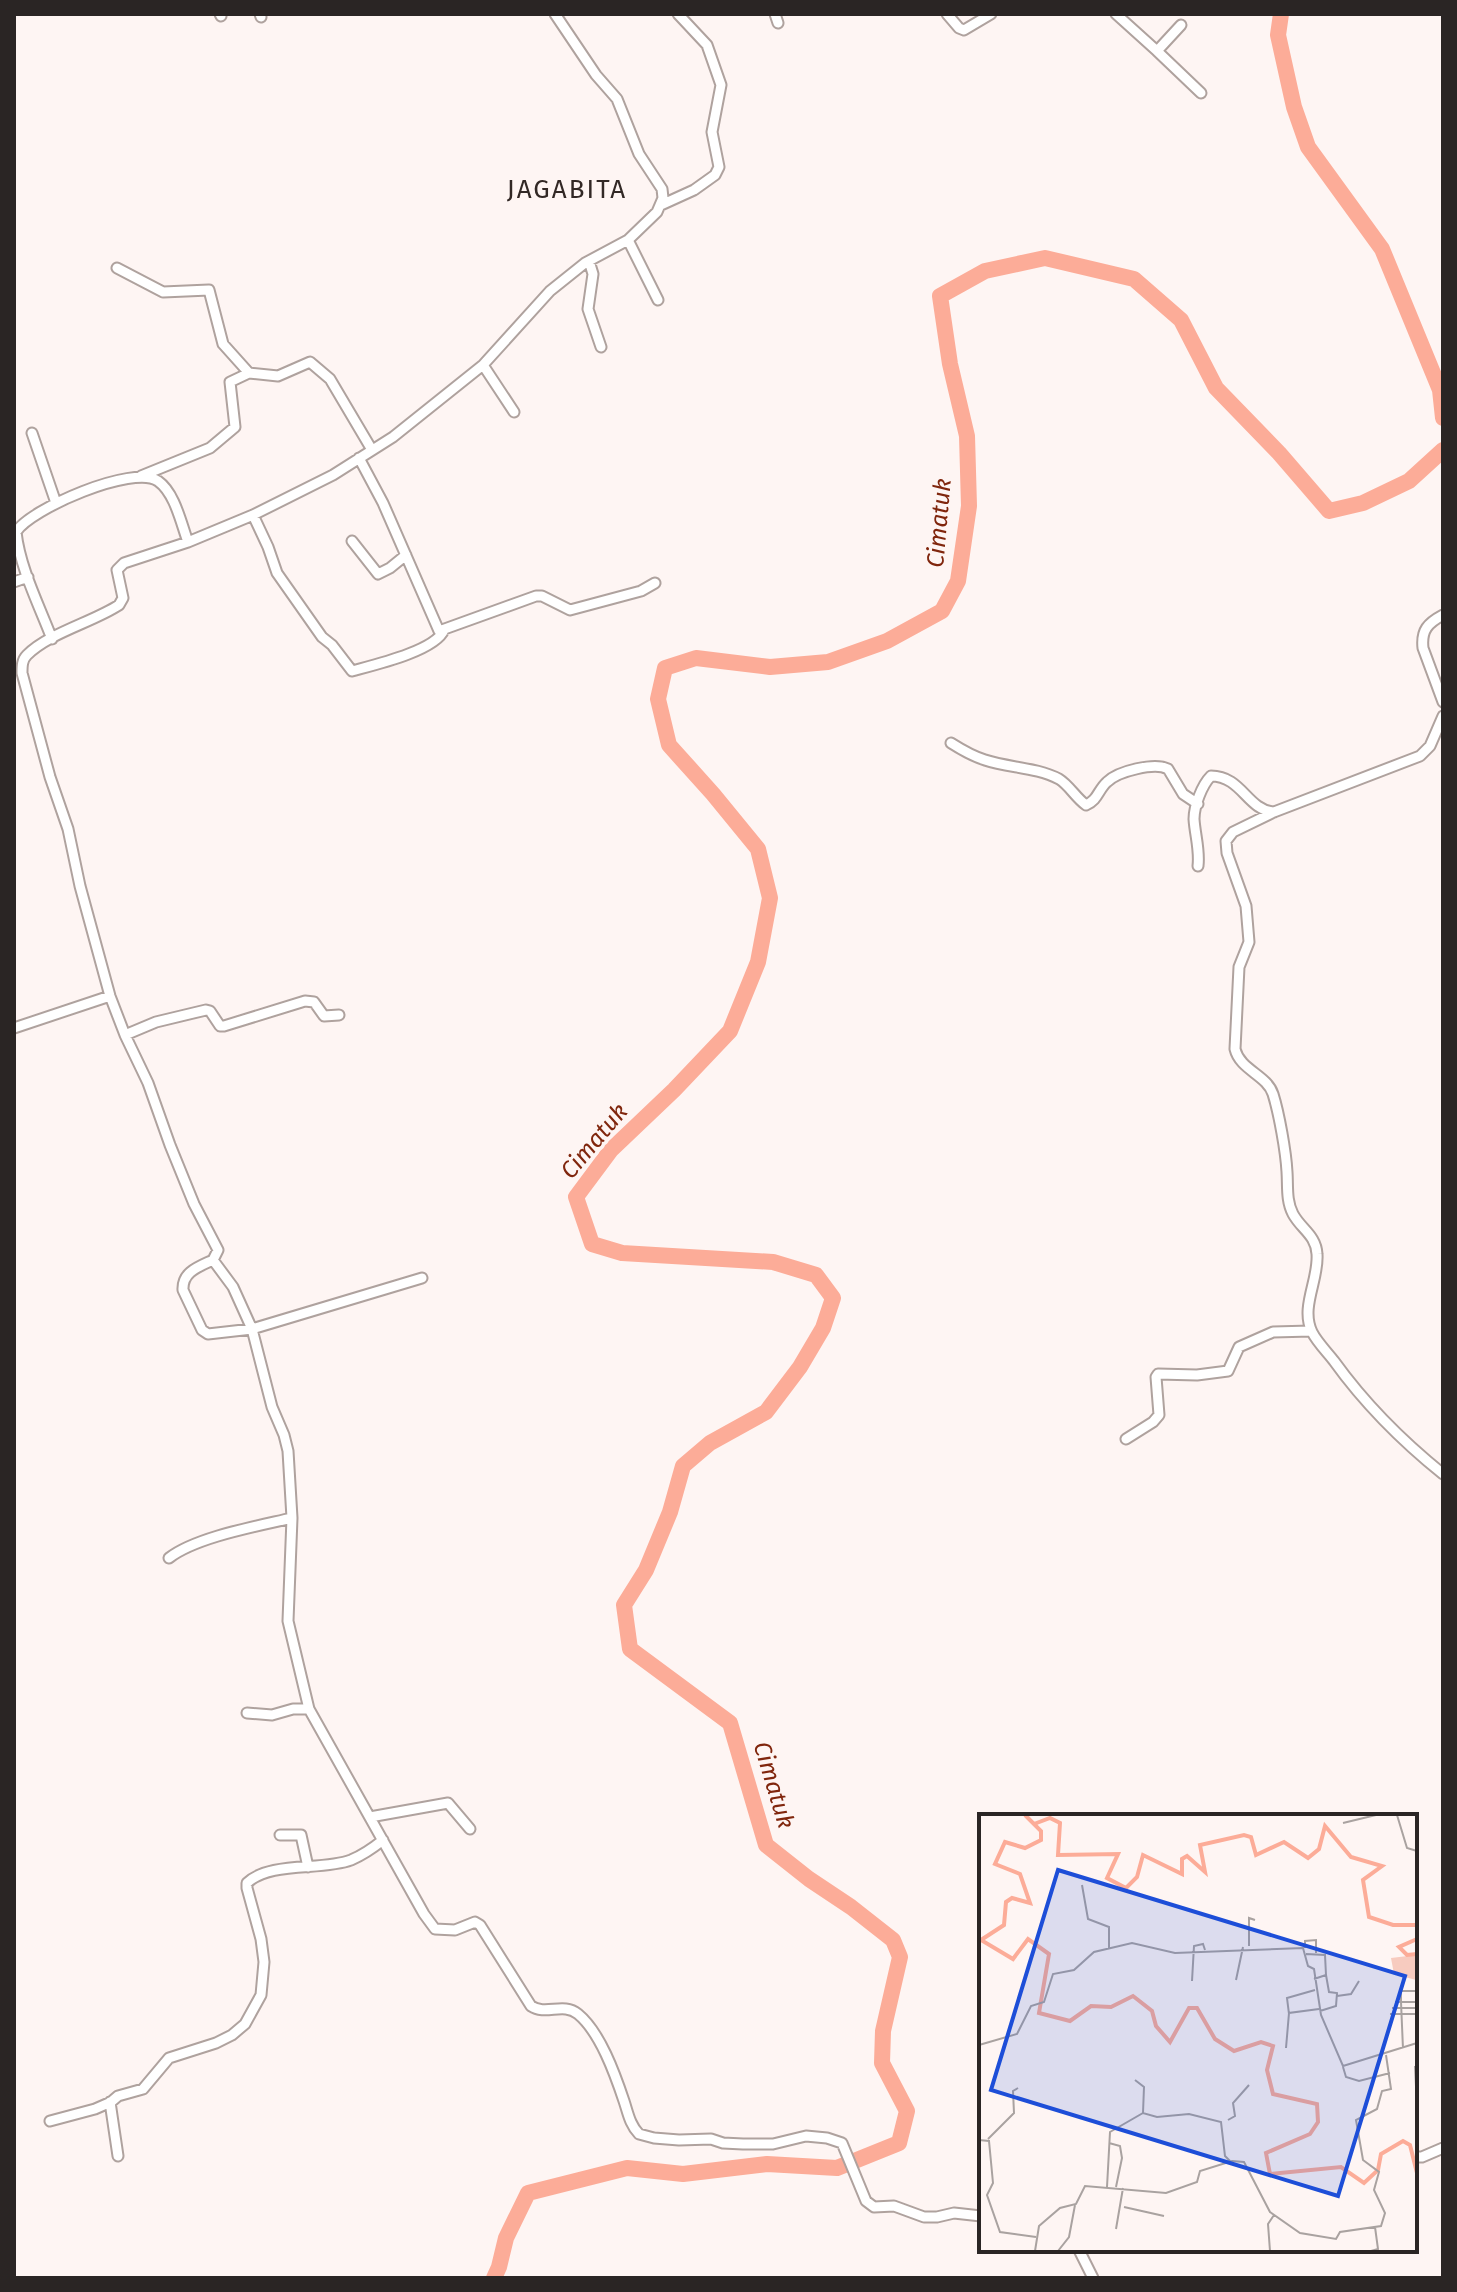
<svg xmlns="http://www.w3.org/2000/svg" width="1457" height="2292" viewBox="0 0 1457 2292" font-family="'Fira Sans',sans-serif">
<style>
.lines{fill:none;stroke-linecap:round;stroke-linejoin:round}
.river{stroke:#fcac98;stroke-width:16}
.street-casing{stroke:#afa29e;stroke-width:13}
.street{stroke:#fff;stroke-width:9}
.labels{text-anchor:middle;stroke-width:7;stroke-linejoin:round;paint-order:stroke}
.water-label{font-size:24px;font-style:italic;fill:#80260d;stroke:#fef5f3}
.quarter-label{font-size:26px;letter-spacing:2px;fill:#322825;stroke:#fef5f3}
.inset-river{fill:none;stroke:#fcac98;stroke-width:4}
.inset-road{fill:none;stroke:#a9a2a0;stroke-width:2}
.view{fill:#1d4ed8;fill-opacity:0.15;stroke:#1d4ed8;stroke-width:4}
.inset-edge{fill:none;stroke:#2a2524;stroke-width:4}
</style>
<rect width="100%" height="100%" fill="#fef5f3"/>
<g class="lines">
<path class="river" d="M 1281,14 L 1278,35 L 1294,107 L 1308,147 L 1382,249 L 1440,390 L 1443,418
M 494,2278 L 499,2267 L 506,2238 L 528,2193 L 627,2168 L 683,2174 L 767,2164 L 837,2168 L 899,2143 L 907,2111 L 882,2063 L 883,2031 L 900,1957 L 893,1940 L 851,1907 L 809,1879 L 766,1845 L 730,1723 L 630,1649 L 624,1605 L 646,1570 L 670,1512 L 683,1466 L 710,1443 L 766,1412 L 800,1367 L 823,1328 L 833,1298 L 816,1275 L 773,1262 L 622,1253 L 592,1244 L 576,1197 L 611,1150 L 674,1090 L 730,1031 L 758,962 L 770,898 L 758,849 L 713,794 L 669,745 L 658,699 L 665,668 L 696,658 L 770,667 L 828,662 L 887,641 L 942,611 L 958,581 L 969,506 L 967,436 L 950,364 L 940,296 L 985,271 L 1045,258 L 1134,279 L 1181,320 L 1216,388 L 1279,453 L 1329,511 L 1363,503 L 1409,481 L 1443,450"/>
<defs>
<path id="street" d="M 220,14 L 221,16
M 260,14 L 261,17
M 555,14 L 596,75 L 617,99 L 639,154 L 662,189 L 663,198 L 657,212 L 628,240 L 585,263 L 550,291 L 483,365 L 393,437 L 333,475 L 253,515 L 188,542 L 124,563 L 117,570 L 123,598 L 119,605 C 93,622 49,633 27,655 C 22,660 22,666 22,673 L 50,777 L 68,829 L 80,886 L 110,996 L 125,1035 L 148,1083 L 170,1145 L 194,1204 L 218,1250 L 213,1260 L 233,1287 L 252,1329 L 272,1407 L 284,1435 L 288,1451 L 292,1518 L 288,1621 L 309,1709 L 424,1914 L 435,1929 L 455,1930 L 475,1922 L 480,1925 L 531,2006 C 546,2016 563,2002 578,2014 C 600,2032 615,2074 624,2101 C 628,2113 630,2125 639,2134 L 654,2138 L 679,2140 L 711,2139 L 723,2143 L 743,2144 L 773,2144 L 806,2136 L 827,2138 L 842,2143 L 866,2201 L 874,2207 L 894,2206 L 924,2217 L 937,2217 L 954,2213 L 981,2216
M 775,14 L 778,23
M 947,14 L 959,28 L 964,30 L 991,14
M 1116,14 L 1157,51 L 1181,25
M 1157,51 L 1201,93
M 661,205 L 694,190 L 715,175 L 719,167 L 712,132 L 721,85 L 707,45 L 678,14
M 628,240 L 658,300
M 589,261 L 593,274 L 588,309 L 601,347
M 117,268 L 163,292 L 209,290 L 223,344 L 249,373
M 483,365 L 514,412
M 32,433 L 56,503
M 359,458 L 383,503 L 439,631 L 536,596 L 542,596 L 570,610 L 641,591 L 655,583
M 141,476 L 210,448 L 235,427 L 230,382 L 249,373 L 278,376 L 310,362 L 330,379 L 372,450
M 253,515 L 268,547 L 277,573 L 322,637 L 332,645 L 352,671 C 374,665 435,651 444,630
M 352,541 L 378,574 L 390,568 L 406,555
M 14,582 L 28,577
M 1443,615 C 1428,623 1421,630 1423,648 L 1443,702
M 52,639 C 39,605 20,568 16,532 C 30,509 133,464 158,481 C 175,493 181,523 188,542
M 1443,716 L 1430,746 L 1420,756 L 1274,812 L 1233,832 L 1226,841 L 1227,853 L 1246,906 L 1249,942 L 1239,967 L 1235,1049 C 1240,1070 1267,1075 1273,1094 C 1279,1113 1286,1152 1287,1172 C 1288,1186 1286,1201 1293,1214 C 1301,1229 1316,1235 1317,1254 C 1319,1280 1300,1307 1312,1332 C 1317,1342 1327,1352 1334,1361 C 1365,1404 1402,1441 1443,1474
M 951,743 C 962,750 972,756 985,760 C 1009,768 1036,767 1059,779 C 1069,785 1076,798 1086,805 C 1098,800 1098,790 1107,782 C 1118,771 1155,762 1168,769 L 1183,794 L 1198,804
M 1198,866 C 1200,850 1195,835 1194,819 C 1194,806 1202,785 1211,776 C 1242,776 1247,810 1274,812
M 14,1028 L 110,996
M 125,1035 L 156,1022 L 206,1010 L 210,1011 L 220,1026 L 224,1026 L 305,1001 L 314,1002 L 324,1016 L 339,1015
M 213,1260 C 198,1267 182,1272 183,1290 L 202,1330 L 208,1334 L 252,1329 L 422,1278
M 1126,1439 L 1153,1422 L 1159,1415 L 1156,1377 L 1158,1374 L 1197,1375 L 1228,1371 L 1239,1347 L 1273,1332 L 1311,1331
M 169,1558 C 196,1537 258,1526 292,1518
M 247,1713 L 272,1715 L 293,1709 L 309,1709
M 370,1817 L 448,1803 L 470,1829
M 280,1835 L 301,1835 L 308,1867
M 110,2102 L 118,2156
M 50,2121 L 95,2109 L 111,2102 L 118,2096 L 143,2089 L 169,2058 L 216,2043 L 232,2035 L 245,2024 L 261,1995 L 264,1962 L 261,1939 L 247,1888 L 247,1883 C 270,1861 322,1871 351,1860 C 363,1855 373,1848 383,1840
M 1415,2157 L 1422,2157 L 1443,2148
M 1079,2250 L 1093,2278"/>
</defs>
<use href="#street" class="street-casing"/>
<use href="#street" class="street"/>
</g>
<g class="labels">
<g class="water-label">
<text transform="translate(939 523) rotate(-85)" y="8">Cimatuk</text>
<text transform="translate(594 1141) rotate(-50)" y="8">Cimatuk</text>
<text transform="translate(774 1785) rotate(73)" y="8">Cimatuk</text>
</g>
<g class="quarter-label">
<text x="567" y="198">JAGABITA</text>
</g>
</g>
<g transform="translate(979 1814)">
<rect width="438" height="438" fill="#fef5f3"/>
<path d="M 437,141 L 437,166 L 415,160 L 412,144 Z" fill="#f7cbbf"/>
<path class="inset-river" d="M 46,1 L 62,17 L 62,26 L 46,34 L 26,28 L 16,50 L 41,60 L 51,89 L 33,84 L 27,88 L 25,111 L 2,126 L 34,145 L 49,125 L 70,140 L 60,199 L 91,207 L 112,192 L 132,193 L 154,182 L 173,197 L 177,212 L 191,228 L 210,194 L 218,194 L 236,225 L 255,237 L 282,228 L 294,232 L 288,256 L 294,280 L 338,290 L 339,308 L 331,320 L 287,339 L 291,360 L 362,353 L 385,369 L 399,356 L 402,340 L 424,327 L 431,331 L 438,359M 55,10 L 71,4 L 81,9 L 79,41 L 139,40 L 128,64 L 147,74 L 158,63 L 164,41 L 203,60 L 203,45 L 208,42 L 226,58 L 221,31 L 265,21 L 272,23 L 277,41 L 305,28 L 329,44 L 340,35 L 346,12 L 372,43 L 403,52 L 384,66 L 390,103 L 414,111 L 438,111M 438,125 L 420,133 L 428,141 L 438,140"/>
<path class="inset-road" d="M 418,1 L 428,34 L 438,37M 364,9 L 397,1M 103,71 L 109,105 L 130,113 L 130,135M 270,132 L 270,104 L 276,106M 326,134 L 326,127 L 337,126 L 337,139M 327,140 L 346,141 L 347,161 L 335,165M 257,166 L 264,133M 213,167 L 215,132 L 224,130 L 226,136M 358,182 L 372,180 L 380,167M 416,188 L 422,188 L 422,177 L 438,177M 413,194 L 438,194M 341,197 L 357,192 L 358,179 L 350,178 L 347,161M 310,200 L 308,184 L 336,176M 411,200 L 438,200M 0,231 L 38,220 L 52,192 L 65,188 L 74,160 L 95,156 L 115,138 L 153,129 L 196,139 L 324,134 L 329,152 L 335,155 L 342,201 L 364,252 L 438,229M 307,234 L 310,199 L 340,195M 424,235 L 422,188 L 438,188M 436,252 L 438,293M 364,253 L 367,263 L 380,267 L 411,259M 156,266 L 165,273 L 164,299M 249,306 L 256,302 L 254,289 L 270,271M 9,325 L 35,299 L 34,277 L 39,274M 0,326 L 10,327 L 14,369 L 8,381 L 21,418 L 57,423M 130,329 L 141,332 L 143,344 L 137,373M 128,373 L 131,318 L 164,299 L 178,303 L 210,300 L 242,308 L 246,342 L 252,348M 145,393 L 185,402M 137,415 L 144,374M 56,437 L 60,412 L 81,394 L 97,390 L 106,372 L 187,379 L 218,368 L 221,357 L 253,347 L 265,348 L 291,398 L 321,419 L 357,425 L 361,418 L 402,412 L 406,399 L 395,376 L 400,358 L 384,346 L 377,306 L 398,295 L 403,277 L 412,275 L 407,241M 79,437 L 90,423 L 96,391M 291,437 L 289,410 L 295,401M 392,437 L 399,435 L 396,413"/>
<path class="view" d="M 79,56 L 426,162 L 359,382 L 12,276 Z"/>
<rect width="438" height="438" class="inset-edge"/>
</g>
<rect width="1457" height="2292" fill="none" stroke="#2a2524" stroke-width="32"/>
</svg>
